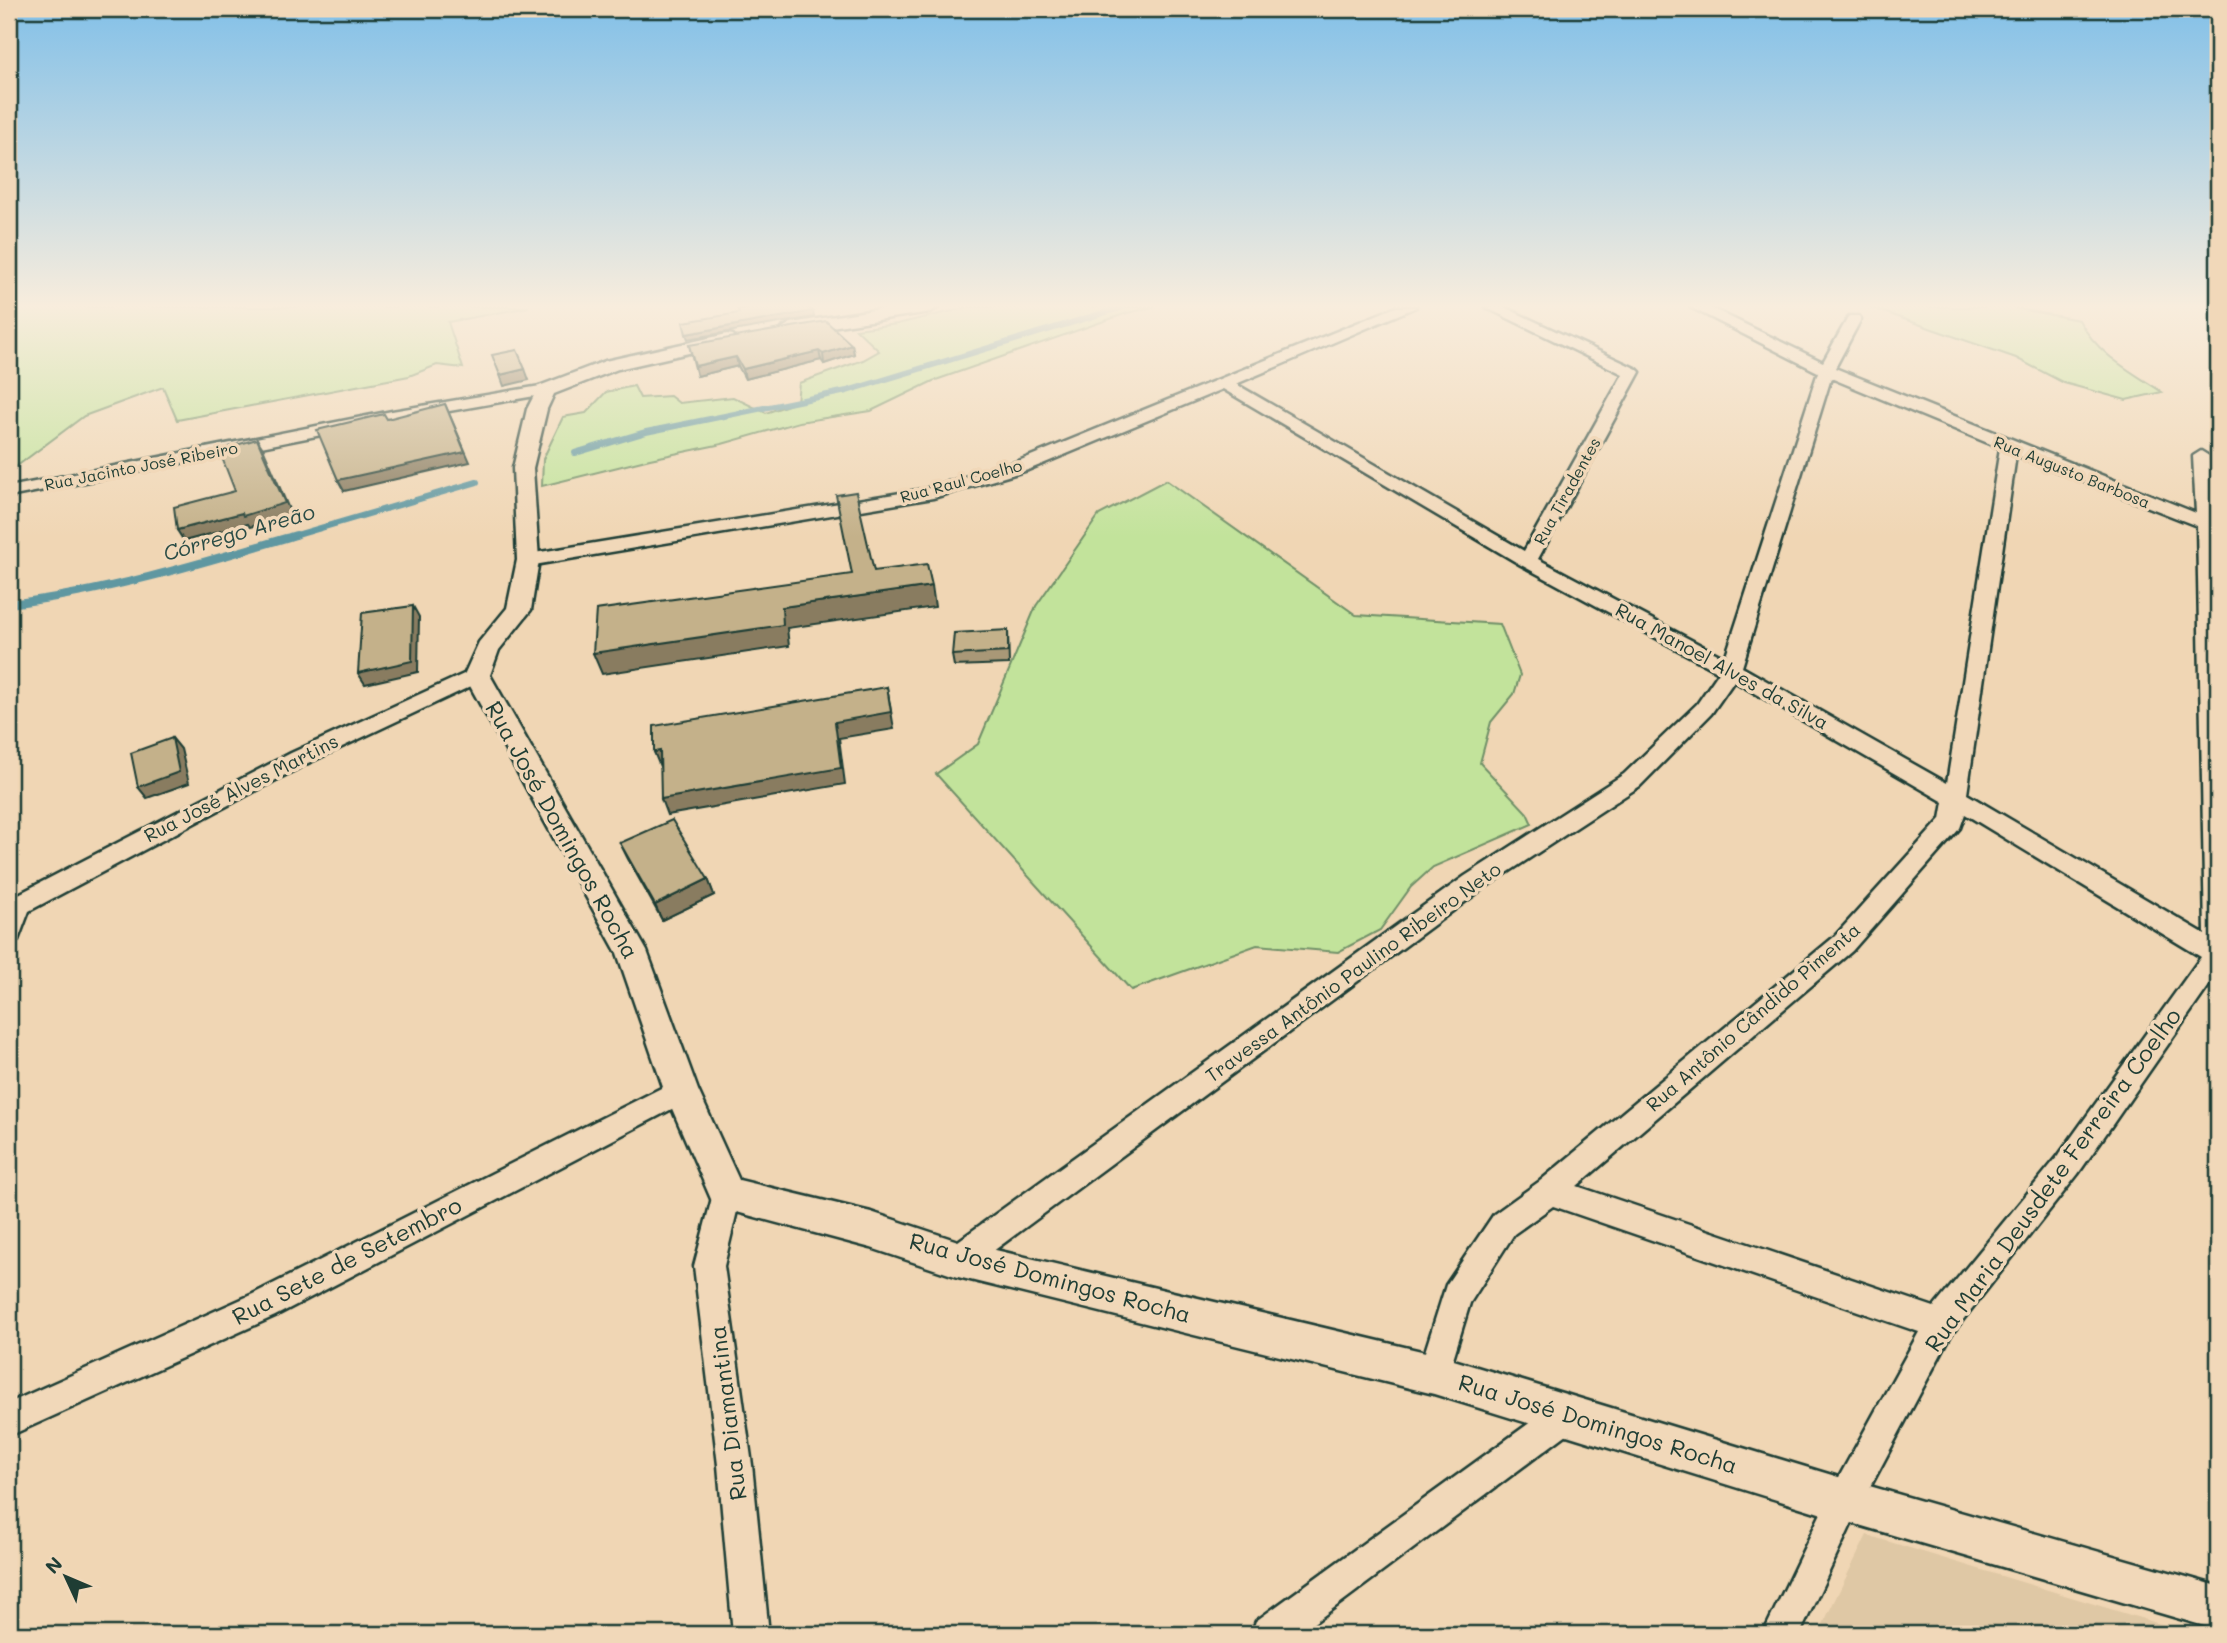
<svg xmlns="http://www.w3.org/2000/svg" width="2227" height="1643" viewBox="0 0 2227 1643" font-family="Mali,sans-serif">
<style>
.built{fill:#dfc8a5}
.green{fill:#c2e39b;stroke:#709068;stroke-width:2}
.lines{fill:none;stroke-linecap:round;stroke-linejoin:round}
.stream-far1{stroke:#5f97a1;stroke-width:6}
.stream{stroke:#5f97a1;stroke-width:8}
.minor-casing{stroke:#1f3d34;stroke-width:5}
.tertiary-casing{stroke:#1f3d34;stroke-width:5}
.minor{fill:#f1d8b9;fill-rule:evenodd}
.tertiary{fill:#f1d8b9;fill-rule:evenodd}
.wall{fill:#a99877;stroke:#1f3d34;stroke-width:2}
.shaded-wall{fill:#897c61;stroke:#1f3d34;stroke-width:2}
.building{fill:#c4b18a;stroke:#1f3d34;stroke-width:2}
.labels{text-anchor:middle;stroke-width:7;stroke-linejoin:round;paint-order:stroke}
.far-street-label{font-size:16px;fill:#1f3d34;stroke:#f1d8b9}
.street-label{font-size:19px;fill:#1f3d34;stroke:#f1d8b9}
.water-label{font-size:21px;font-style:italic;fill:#2a4c46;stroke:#f1d8b9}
.near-street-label{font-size:23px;fill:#1f3d34;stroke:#f1d8b9}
</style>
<rect width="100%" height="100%" fill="#f0d6b4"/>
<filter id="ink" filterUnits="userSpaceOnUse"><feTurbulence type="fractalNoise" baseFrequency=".0143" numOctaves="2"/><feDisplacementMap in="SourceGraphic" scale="14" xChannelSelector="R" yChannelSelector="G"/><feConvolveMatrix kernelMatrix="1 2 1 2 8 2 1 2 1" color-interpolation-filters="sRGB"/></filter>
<g filter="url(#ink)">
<path class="built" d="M 1867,1535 L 2193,1634 L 1818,1634 Z"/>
<path class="green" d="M 9,307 L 529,307 L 448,322 L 463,368 L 437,365 L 409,376 L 177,420 L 163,387 L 84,416 L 9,472 Z
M 969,307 L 1155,307 L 1127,313 L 933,381 L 871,411 L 799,422 L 722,444 L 650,459 L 542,486 L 543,459 L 563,417 L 586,413 L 606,392 L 634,386 L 640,398 L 670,396 L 679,403 L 733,397 L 766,413 L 797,402 L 799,383 L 863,360 L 879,351 L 856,329 L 897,324 Z
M 1869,307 L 2009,307 L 2079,320 C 2099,356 2129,370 2162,392 L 2126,400 L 2064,383 L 2016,358 Z
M 1166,480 L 1356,615 L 1500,624 L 1520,675 L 1514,694 L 1491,722 L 1480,763 L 1527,813 L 1532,824 L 1433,867 L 1411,887 L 1380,930 L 1338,952 L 1257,945 L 1131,990 L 936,774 L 978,744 L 1036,606 L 1099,515 Z"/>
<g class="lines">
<path class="stream-far1" d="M 575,453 L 646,432 L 847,391 L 1123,307
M 290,537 L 477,482"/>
<path class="stream" d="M 9,604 C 107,592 202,563 296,535"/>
<defs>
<path id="minor" d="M 1396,307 L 1416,307 L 1236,384 L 1524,551 L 1623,374 L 1485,307 L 1504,307 L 1637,369 L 1640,372 L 1538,559 L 1725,658 L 1818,372 L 1690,307 L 1709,307 L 1823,362 L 1849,316 L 1859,316 L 1861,319 L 1835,368 L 2196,513 L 2193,456 L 2201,451 L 2209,456 L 2215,520 L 2218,522 L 2218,533 L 2215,533 L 2218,619 L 2218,977 L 2215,977 L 2078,1174 L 1951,1335 L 1857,1512 L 1800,1634 L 1763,1634 L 1833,1488 L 1919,1332 L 1553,1206 L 1514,1234 L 1470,1303 L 1445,1385 L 1434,1390 L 1423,1385 L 1418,1374 L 1446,1285 L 1494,1214 L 1540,1181 L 1834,937 L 1941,819 L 1944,802 L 1734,681 L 1711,714 L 1640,786 L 1481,890 L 969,1269 L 958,1274 L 947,1269 L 943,1259 L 947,1249 L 1465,876 L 1624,774 L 1697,704 L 1719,672 L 1521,565 L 1223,389 L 1028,470 L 933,498 L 528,566 L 519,560 L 528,554 L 925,489 L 1016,462 ZM 1831,378 L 2000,448 L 1947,783 L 1742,667 ZM 2016,455 L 2197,526 L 2205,934 L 1967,794 ZM 1965,814 L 2201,957 L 2058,1156 L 1934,1307 L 1577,1186 L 1852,951 L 1960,828 Z
M 546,385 L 552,387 L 554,390 L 552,393 L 392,421 L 9,497 L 9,487 L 392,411 Z
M 477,668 L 484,670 L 487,675 L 484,680 L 306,764 L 29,911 L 18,940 L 9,943 L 9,899 L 291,753 Z
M 681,1078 L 691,1081 L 695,1090 L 691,1099 L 275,1316 L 9,1436 L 9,1403 L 253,1294 Z
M 727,1180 L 737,1184 L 741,1194 L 724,1266 L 752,1465 L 769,1634 L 733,1634 L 718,1465 L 694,1266 L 713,1194 L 717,1184 Z
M 1568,1398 L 1579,1403 L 1584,1414 L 1579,1425 L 1299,1634 L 1251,1634 L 1256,1621 L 1557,1403 Z"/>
<path id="tertiary" d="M 893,307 L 939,307 L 930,312 L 791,333 L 782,328 L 791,323 Z
M 727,334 L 733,335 L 736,339 L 733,343 L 618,369 L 554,394 L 547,409 L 533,468 L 539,560 L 531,610 L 499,650 L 490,675 L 647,951 L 698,1090 L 739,1180 L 871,1212 L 958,1241 L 1434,1354 L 1845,1479 L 2218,1586 L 2218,1630 L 1845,1521 L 1434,1394 L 958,1277 L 871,1248 L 714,1206 L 664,1090 L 617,953 L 464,675 L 479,642 L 507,608 L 517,560 L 513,468 L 527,409 L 539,386 L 605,361 Z"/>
</defs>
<use href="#minor" class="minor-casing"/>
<use href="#tertiary" class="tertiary-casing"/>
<use href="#minor" class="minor"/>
<use href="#tertiary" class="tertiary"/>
</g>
<path class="wall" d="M 689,345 L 852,345 L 854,354 L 824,364 L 821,360 L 745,379 L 738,366 L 697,376 Z
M 1008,630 L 1009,664 L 954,666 L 952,655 Z
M 620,843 L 708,879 L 714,895 L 662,920 L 628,859 Z"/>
<path class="shaded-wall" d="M 813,311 L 814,317 L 688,339 L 686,334 Z
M 852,345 L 854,354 L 824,364 L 823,354 Z
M 819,351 L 821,360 L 745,379 L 743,369 Z
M 736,357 L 738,366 L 697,376 L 695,366 Z
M 525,369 L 529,380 L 504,386 L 500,375 Z
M 445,404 L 470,462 L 344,491 L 338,480 Z
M 257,439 L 264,450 L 291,514 L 250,527 L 248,524 L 184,541 L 177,530 L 242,513 Z
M 932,586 L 935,607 L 787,628 L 789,646 L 602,674 L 593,653 L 782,607 Z
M 413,606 L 419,617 L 418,672 L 365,684 L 358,673 Z
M 887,687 L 894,729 L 839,738 L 845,784 L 667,815 L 661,799 L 835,722 Z
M 172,738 L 181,749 L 189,783 L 147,798 L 138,787 Z
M 660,751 L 661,769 L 654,752 Z
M 708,879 L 714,895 L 662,920 L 655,905 Z"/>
<path class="building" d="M 753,307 L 808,307 L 813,311 L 686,334 L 683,322 L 739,313 L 738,309 Z
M 826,321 L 852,345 L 823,354 L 819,351 L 743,369 L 736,357 L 695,366 L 689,345 Z
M 517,350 L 525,369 L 500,375 L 492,355 Z
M 445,404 L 465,452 L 338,480 L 317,430 L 384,414 L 387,419 Z
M 257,439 L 285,503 L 243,516 L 242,513 L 177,530 L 174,507 L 235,491 L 219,450 Z
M 856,492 L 874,571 L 927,564 L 932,586 L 782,607 L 783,625 L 593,653 L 596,610 L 852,574 L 836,495 Z
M 413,606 L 412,661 L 358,673 L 362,613 Z
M 1008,630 L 1008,652 L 952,655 L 954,633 Z
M 887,687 L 891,712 L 835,722 L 841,768 L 661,799 L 660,751 L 654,752 L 654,726 Z
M 172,738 L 179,772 L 138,787 L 131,753 Z
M 672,820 L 708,879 L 655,905 L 620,843 Z"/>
</g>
<linearGradient id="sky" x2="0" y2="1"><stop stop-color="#82c0e8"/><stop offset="0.57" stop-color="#f8eddd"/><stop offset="1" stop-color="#f8eddd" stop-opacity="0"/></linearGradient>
<rect width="2227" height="537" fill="url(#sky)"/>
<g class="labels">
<g class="far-street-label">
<text transform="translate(141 466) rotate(-11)" y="6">Rua Jacinto José Ribeiro</text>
<text transform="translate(2072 472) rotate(22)" y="6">Rua Augusto Barbosa</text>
<text transform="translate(961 481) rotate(-15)" y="6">Rua Raul Coelho</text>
<text transform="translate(1567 491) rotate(-61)" y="6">Rua Tiradentes</text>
</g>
<g class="street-label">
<text transform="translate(1722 666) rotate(29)" y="7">Rua Manoel Alves da Silva</text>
<text transform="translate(241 788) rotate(-27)" y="7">Rua José Alves Martins</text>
<text transform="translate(1353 972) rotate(-36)" y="7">Travessa Antônio Paulino Ribeiro Neto</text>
<text transform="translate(1753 1017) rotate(-41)" y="7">Rua Antônio Cândido Pimenta</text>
</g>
<g class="water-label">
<text transform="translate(239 533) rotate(-16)" y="7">Córrego Areão</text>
</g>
<g class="near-street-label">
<text transform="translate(562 830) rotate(61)" y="8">Rua José Domingos Rocha</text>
<text transform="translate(2053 1180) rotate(-54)" y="8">Rua Maria Deusdete Ferreira Coelho</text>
<text transform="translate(347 1261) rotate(-27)" y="8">Rua Sete de Setembro</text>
<text transform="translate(1050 1278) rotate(15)" y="8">Rua José Domingos Rocha</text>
<text transform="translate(728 1413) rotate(-97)" y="8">Rua Diamantina</text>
<text transform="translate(1598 1424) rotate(17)" y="8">Rua José Domingos Rocha</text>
</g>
</g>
<rect width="2227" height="1643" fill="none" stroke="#f1d8b9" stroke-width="35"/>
<rect x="18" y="18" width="2192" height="1608" fill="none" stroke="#1f3d34" stroke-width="2.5" filter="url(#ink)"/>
<g transform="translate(66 1577) rotate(314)" stroke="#f1d8b9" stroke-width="5" paint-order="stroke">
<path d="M0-5L12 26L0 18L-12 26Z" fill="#1f3d34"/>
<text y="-10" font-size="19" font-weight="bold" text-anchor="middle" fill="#1f3d34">N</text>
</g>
</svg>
